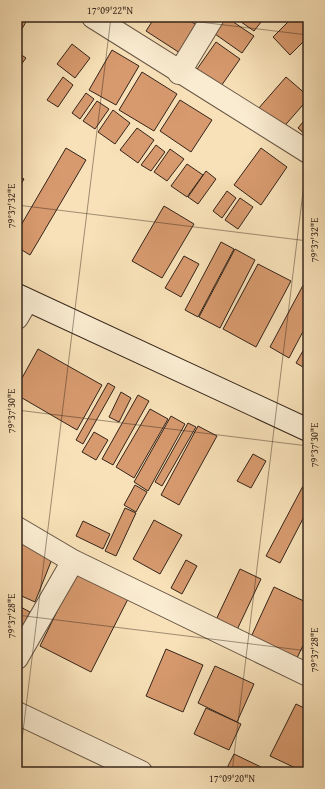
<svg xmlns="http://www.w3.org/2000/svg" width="325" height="789" viewBox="0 0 325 789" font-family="'Gentium Book Plus',serif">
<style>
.building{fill:#d79a6e;stroke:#34241a}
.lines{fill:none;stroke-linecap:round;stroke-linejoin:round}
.minor-casing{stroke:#655342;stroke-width:24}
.secondary-casing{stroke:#34241a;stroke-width:24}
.minor{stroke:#faecd1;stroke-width:22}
.secondary{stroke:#faecd1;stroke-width:22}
.ticks{fill:none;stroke:#34241a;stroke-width:1;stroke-opacity:0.45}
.neatline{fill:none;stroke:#34241a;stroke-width:1.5}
.ticks-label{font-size:10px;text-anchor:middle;fill:#34241a}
</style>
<rect width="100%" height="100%" fill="#f8e1b8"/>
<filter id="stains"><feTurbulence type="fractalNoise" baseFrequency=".005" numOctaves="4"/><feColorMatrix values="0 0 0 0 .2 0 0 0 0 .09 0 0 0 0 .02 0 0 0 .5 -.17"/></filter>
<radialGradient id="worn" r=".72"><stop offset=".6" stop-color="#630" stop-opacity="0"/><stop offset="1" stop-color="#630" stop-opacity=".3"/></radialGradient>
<path class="building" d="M 17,17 L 29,17 L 17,37 Z
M 132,17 L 144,17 L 140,22 Z
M 155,17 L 184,17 L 198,26 L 180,53 L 146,31 Z
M 226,17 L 254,36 L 242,53 L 215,34 Z
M 234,17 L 265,17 L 254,31 Z
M 293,17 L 308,17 L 308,37 L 290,55 L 273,37 Z
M 216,42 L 240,59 L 219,89 L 195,72 Z
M 72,44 L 90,58 L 75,78 L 57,64 Z
M 112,50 L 139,66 L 116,105 L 89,90 Z
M 17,52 L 26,58 L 17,70 Z
M 142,72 L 177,94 L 154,131 L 119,110 Z
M 63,77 L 73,85 L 58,107 L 47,100 Z
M 286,77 L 308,96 L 308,99 L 281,130 L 258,109 Z
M 86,93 L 94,99 L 80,119 L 72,113 Z
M 180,100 L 212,120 L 191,152 L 160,131 Z
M 97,101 L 109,109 L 95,129 L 83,121 Z
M 113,110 L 130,123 L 115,144 L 98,132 Z
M 308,116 L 308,137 L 298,128 Z
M 137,128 L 154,140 L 138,163 L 120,150 Z
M 156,145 L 165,152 L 151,171 L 141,165 Z
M 66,148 L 86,160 L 30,255 L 17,247 L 17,232 Z
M 261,148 L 287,167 L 261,205 L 234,185 Z
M 170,149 L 184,159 L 167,181 L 154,172 Z
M 187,164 L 203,175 L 187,197 L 171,186 Z
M 206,171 L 216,179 L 198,204 L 188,197 Z
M 17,175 L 24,179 L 17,191 Z
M 227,191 L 236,198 L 222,218 L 213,211 Z
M 240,198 L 253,207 L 238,229 L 225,220 Z
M 164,206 L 194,224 L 162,278 L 132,261 Z
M 221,242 L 234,249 L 198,317 L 185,310 Z
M 235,249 L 255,260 L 220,328 L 199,317 Z
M 308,255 L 308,264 L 304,261 Z
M 184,256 L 199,264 L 181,297 L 165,288 Z
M 258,264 L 291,281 L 256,347 L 223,329 Z
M 308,276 L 308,322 L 289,358 L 270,347 Z
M 308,342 L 308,370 L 296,363 Z
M 38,349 L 102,385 L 77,430 L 17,395 L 17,387 Z
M 108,383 L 115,387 L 83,444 L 76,440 Z
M 121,392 L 131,398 L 119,422 L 109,417 Z
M 138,395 L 149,401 L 113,465 L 102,459 Z
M 150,409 L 168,419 L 134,478 L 116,467 Z
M 171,416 L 185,424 L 148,491 L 134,482 Z
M 188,423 L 196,427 L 162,486 L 155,482 Z
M 198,426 L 217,436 L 179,505 L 161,495 Z
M 94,432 L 108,440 L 96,460 L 82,452 Z
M 253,454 L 266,461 L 251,488 L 237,481 Z
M 135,485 L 147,492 L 136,512 L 124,505 Z
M 303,486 L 308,489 L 308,509 L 280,563 L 266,556 Z
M 125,508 L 136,513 L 116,556 L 105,551 Z
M 154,520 L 182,535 L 160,574 L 133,559 Z
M 83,521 L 110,534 L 103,549 L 76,536 Z
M 17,539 L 54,554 L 35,602 L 17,594 Z
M 186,560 L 197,566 L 182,594 L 171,588 Z
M 240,569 L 261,579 L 235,634 L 214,624 Z
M 77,571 L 129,597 L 91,672 L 40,646 Z
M 274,587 L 308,603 L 308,635 L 297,658 L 251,637 Z
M 17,605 L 30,612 L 19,634 L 17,633 Z
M 166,649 L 203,665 L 183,712 L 146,696 Z
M 215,666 L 254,684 L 237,722 L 198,703 Z
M 296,704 L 308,710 L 308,772 L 304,772 L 270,756 Z
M 206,708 L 241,724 L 229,750 L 194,734 Z
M 234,754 L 263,768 L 261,772 L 225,772 Z"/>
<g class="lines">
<defs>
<path id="minor" d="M 93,17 L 308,152
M 179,73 L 213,17
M 17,318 L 27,301
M 17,528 L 73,561 L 308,675
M 17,658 L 73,561
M 17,713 L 141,772"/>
<path id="secondary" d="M 17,295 L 308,430"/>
</defs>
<use href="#minor" class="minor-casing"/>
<use href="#secondary" class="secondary-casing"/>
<use href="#minor" class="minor"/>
<use href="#secondary" class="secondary"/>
</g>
<path class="ticks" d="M 158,17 L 308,35M 17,205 L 308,241M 17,410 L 308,446M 17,615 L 308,651M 18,772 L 111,17M 232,772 L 308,151"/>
<rect width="325" height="789" fill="none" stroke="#f8e1b8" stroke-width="44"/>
<rect x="22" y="22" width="281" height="745" class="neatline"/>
<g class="ticks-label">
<text x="110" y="14">17°09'22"N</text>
<text transform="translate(11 206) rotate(-90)" y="4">79°37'32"E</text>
<text transform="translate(314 240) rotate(-90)" y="4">79°37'32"E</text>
<text transform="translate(11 411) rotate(-90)" y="4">79°37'30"E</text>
<text transform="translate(314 445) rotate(-90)" y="4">79°37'30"E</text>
<text transform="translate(11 616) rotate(-90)" y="4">79°37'28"E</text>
<text transform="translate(314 650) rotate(-90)" y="4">79°37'28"E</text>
<text x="232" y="782">17°09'20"N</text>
</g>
<rect width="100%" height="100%" filter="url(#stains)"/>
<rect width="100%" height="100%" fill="url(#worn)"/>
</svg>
